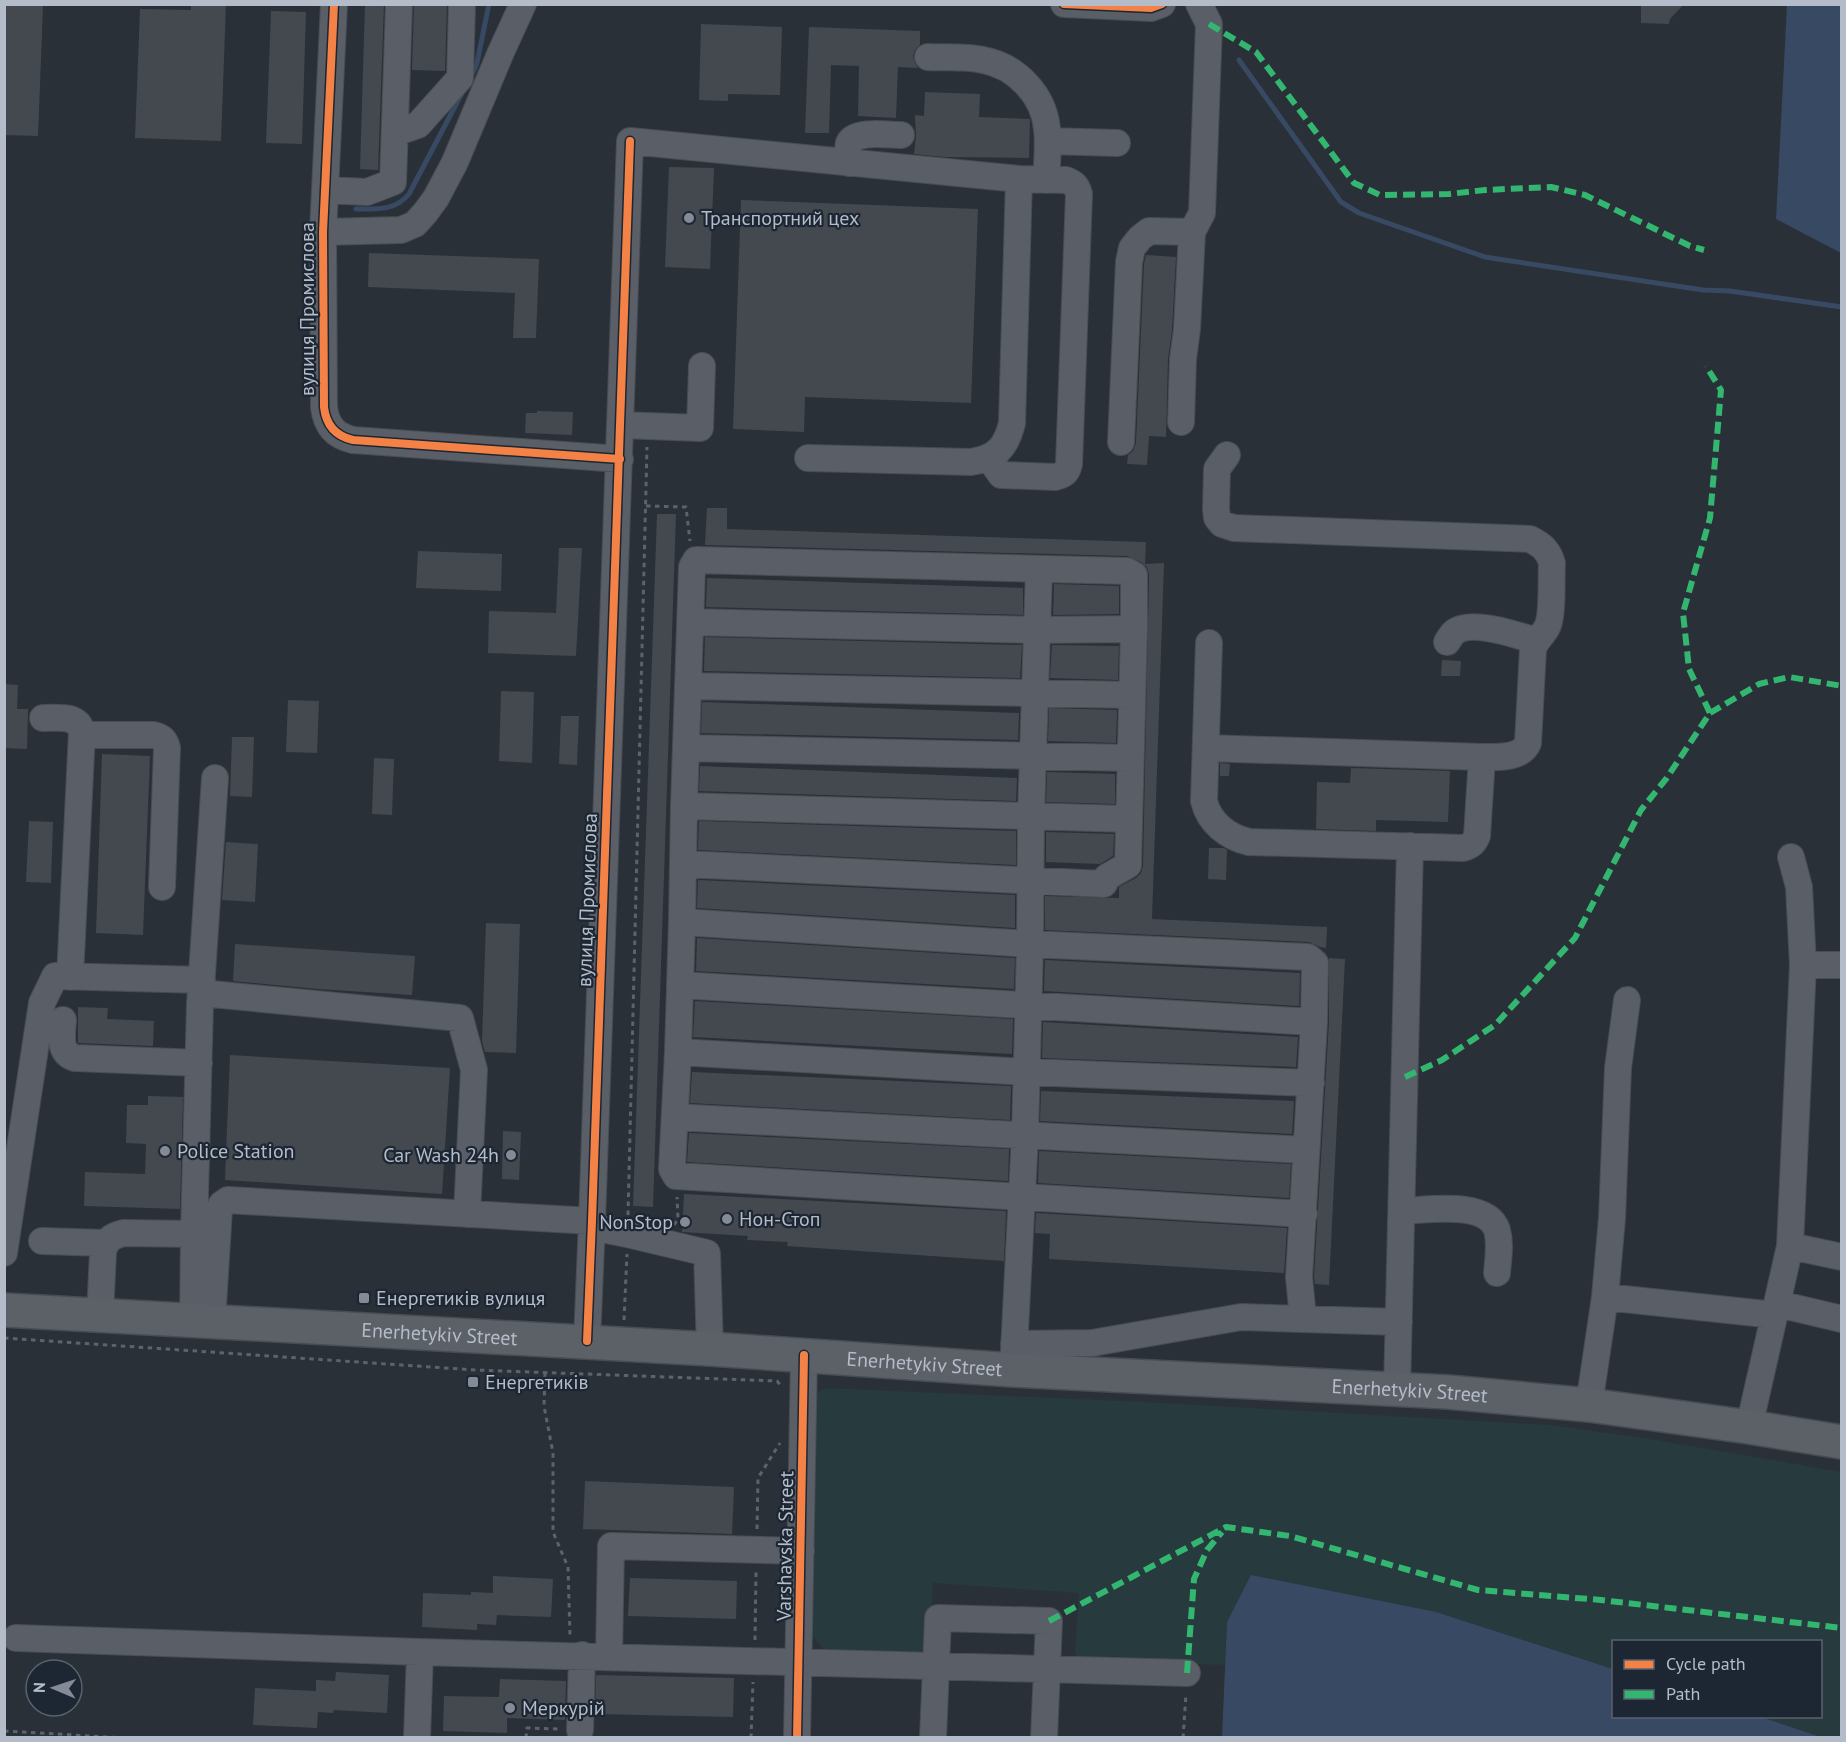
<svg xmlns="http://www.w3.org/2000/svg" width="1846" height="1742" viewBox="0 0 1846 1742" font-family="'PT Sans',sans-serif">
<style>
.green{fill:#273a3e}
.water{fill:#384963}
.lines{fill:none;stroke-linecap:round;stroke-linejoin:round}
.stream{stroke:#384963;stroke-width:5}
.building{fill:#444950}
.minor-casing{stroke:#484c53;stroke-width:28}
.major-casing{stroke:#484c55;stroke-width:36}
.path{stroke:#5d636a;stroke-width:3;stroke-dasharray:4.5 4.5;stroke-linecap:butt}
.minor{stroke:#5a5e66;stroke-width:26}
.major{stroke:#5c6168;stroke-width:33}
.quiet{stroke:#33b770;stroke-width:6;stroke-dasharray:12 6;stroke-linecap:butt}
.cycleway-casing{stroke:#1d2633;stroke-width:11}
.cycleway{stroke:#f48246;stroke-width:8}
.poi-dot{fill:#848b96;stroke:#1d2633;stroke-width:2}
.labels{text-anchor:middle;stroke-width:4.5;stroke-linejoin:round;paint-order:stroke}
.poi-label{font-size:20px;fill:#b4bcc9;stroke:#1d2633;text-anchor:start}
.street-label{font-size:20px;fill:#b4bcc9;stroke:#1d2633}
</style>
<rect width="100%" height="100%" fill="#2a3038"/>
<path class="green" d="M 827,1388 L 1145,1402 L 1550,1425 L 1656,1440 L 1841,1472 L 1841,1737 L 1821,1737 L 1761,1717 L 1820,1716 L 1820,1642 L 1614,1642 L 1613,1669 L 1436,1612 L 1227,1622 L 1225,1665 L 1091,1660 L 1081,1658 L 1075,1654 L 1079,1593 L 933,1583 L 930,1641 L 917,1656 L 828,1654 L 813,1637 L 810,1626 L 814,1403 L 817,1393 Z"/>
<path class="water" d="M 1787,5 L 1841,5 L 1841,253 L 1776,219 Z
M 1251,1575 L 1436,1612 L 1613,1669 L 1614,1716 L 1761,1717 L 1821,1737 L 1222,1737 L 1227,1622 Z"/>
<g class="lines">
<path class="stream" d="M 1239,60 L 1341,202 L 1359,213 L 1485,257 L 1703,290 L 1730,291 L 1842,307
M 471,77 L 477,63 L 489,4
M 356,209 C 377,209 395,211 409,194 L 462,93"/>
</g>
<path class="building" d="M 191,4 L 226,4 L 221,141 L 135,138 L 140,9 L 191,10 Z
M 365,4 L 384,4 L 378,170 L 360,169 Z
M 414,4 L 447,4 L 445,71 L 412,70 Z
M 1641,4 L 1684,4 L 1670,19 L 1669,24 L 1641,23 Z
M 6,5 L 43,6 L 38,136 L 4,135 Z
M 271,11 L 306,12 L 302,144 L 266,143 Z
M 701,24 L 782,27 L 780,95 L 728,94 L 728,101 L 699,100 Z
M 809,27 L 920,31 L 920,45 L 915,50 L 913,56 L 915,63 L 918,68 L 898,67 L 896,118 L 858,116 L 859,66 L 831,65 L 829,133 L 805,133 Z
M 925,92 L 980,94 L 979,117 L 1030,119 L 1029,158 L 944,157 L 914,154 L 916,136 L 915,115 L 924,116 Z
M 669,167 L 714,168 L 710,269 L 665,267 Z
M 741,200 L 978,209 L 971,403 L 805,397 L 804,432 L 733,429 Z
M 369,253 L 539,259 L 536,338 L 513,338 L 515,293 L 368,287 Z
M 1146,255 L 1176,257 L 1172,330 L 1168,359 L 1166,437 L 1149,436 L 1147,465 L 1127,464 L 1128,455 L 1133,451 L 1136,443 L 1144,264 Z
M 537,411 L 573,412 L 572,435 L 525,433 L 526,413 L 537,413 Z
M 707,508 L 727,508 L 727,529 L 1146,542 L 1145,564 L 1164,563 L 1152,919 L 1327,927 L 1326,948 L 1320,947 L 1309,942 L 1045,930 L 1045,896 L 1119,898 L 1119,887 L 1136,878 L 1141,873 L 1143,866 L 1149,575 L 1147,567 L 1141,562 L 1127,556 L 705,545 Z
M 657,514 L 676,514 L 653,1207 L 633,1206 Z
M 559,548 L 582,548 L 576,656 L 488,653 L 489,611 L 556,613 Z
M 418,551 L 502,554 L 501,591 L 416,588 Z
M 707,578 L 1023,588 L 1023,615 L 706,607 Z
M 1054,584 L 1119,586 L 1119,614 L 1053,615 Z
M 705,637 L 1022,645 L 1020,678 L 704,671 Z
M 1052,645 L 1119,646 L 1118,680 L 1050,678 Z
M 1442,660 L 1461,661 L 1460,676 L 1441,676 Z
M 4,684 L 18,685 L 17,709 L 28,709 L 27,749 L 4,748 Z
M 501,691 L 534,692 L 532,763 L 499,761 Z
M 288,700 L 319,701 L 317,753 L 286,752 Z
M 702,702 L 1019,713 L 1018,740 L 701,733 Z
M 1049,708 L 1117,710 L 1116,743 L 1048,741 Z
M 561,716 L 579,716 L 577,765 L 559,764 Z
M 232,737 L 254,737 L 252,797 L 230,796 Z
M 102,754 L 150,756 L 143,935 L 96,933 Z
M 374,758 L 394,759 L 392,815 L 372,814 Z
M 1220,763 L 1230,764 L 1229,776 L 1220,776 Z
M 700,766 L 1017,778 L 1016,801 L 699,791 Z
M 1351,768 L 1450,771 L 1448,822 L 1376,820 L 1376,831 L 1316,829 L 1317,782 L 1350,783 Z
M 1047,772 L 1115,774 L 1115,804 L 1046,802 Z
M 29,821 L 53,822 L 51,883 L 26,882 Z
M 699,821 L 1016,831 L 1016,865 L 698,850 Z
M 1046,832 L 1114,834 L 1113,856 L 1100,864 L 1046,862 Z
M 226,842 L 258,844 L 255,902 L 222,900 Z
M 1209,848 L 1224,848 L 1227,850 L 1226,880 L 1208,879 Z
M 698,880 L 1015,895 L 1015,928 L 697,908 Z
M 486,923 L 520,924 L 516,1053 L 485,1052 L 482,1041 Z
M 697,938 L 1015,958 L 1014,989 L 696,971 Z
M 235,944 L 415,956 L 412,995 L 318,989 L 233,981 Z
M 1329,958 L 1345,959 L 1329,1285 L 1315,1284 L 1314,1277 L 1329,1022 Z
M 1045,960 L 1300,973 L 1299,1006 L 1044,991 Z
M 695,1001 L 1013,1019 L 1012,1054 L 693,1037 Z
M 78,1007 L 108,1008 L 107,1019 L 154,1021 L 153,1046 L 78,1043 Z
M 1043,1022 L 1298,1037 L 1296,1067 L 1042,1058 Z
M 230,1055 L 450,1068 L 442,1194 L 225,1180 Z
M 692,1072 L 1011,1086 L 1010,1120 L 690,1103 Z
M 1041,1091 L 1294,1101 L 1292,1134 L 1040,1121 Z
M 148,1096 L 183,1097 L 180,1209 L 84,1206 L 85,1172 L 145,1174 L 146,1144 L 126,1143 L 127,1105 L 148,1105 Z
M 503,1131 L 521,1132 L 519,1180 L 502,1179 Z
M 689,1133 L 1009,1149 L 1008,1181 L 687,1162 Z
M 1039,1151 L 1291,1164 L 1289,1198 L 1038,1183 Z
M 684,1194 L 1006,1211 L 1004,1261 L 787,1246 L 788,1242 L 747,1240 L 748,1236 L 682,1232 Z
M 1036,1213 L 1287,1228 L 1284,1273 L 1049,1259 L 1050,1234 L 1035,1233 Z
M 585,1481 L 734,1487 L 732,1534 L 583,1529 Z
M 493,1576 L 553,1579 L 551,1617 L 497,1615 L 496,1625 L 477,1624 L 477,1630 L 422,1627 L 423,1593 L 471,1595 L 471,1592 L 493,1593 Z
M 630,1578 L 737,1581 L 736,1619 L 628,1616 Z
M 336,1672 L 389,1675 L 387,1713 L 334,1710 L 333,1713 L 318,1712 L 317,1728 L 253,1725 L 255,1688 L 316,1691 L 316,1680 L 335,1681 Z
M 596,1675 L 734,1678 L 733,1717 L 595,1714 Z
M 500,1679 L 566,1681 L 565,1720 L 507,1718 L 507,1733 L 443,1731 L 444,1696 L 499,1697 Z"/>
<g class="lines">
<defs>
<path id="minor" d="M 334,4 L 323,232 L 324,407 C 326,425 335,436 353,440 L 620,459
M 1064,4 L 1151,8 L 1162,4
M 928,57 C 946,58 965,56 983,60 C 1016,66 1044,95 1047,129 C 1049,146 1047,163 1046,180
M 395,133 L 418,125 L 460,78 L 462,4
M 1048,141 L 1117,143
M 849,163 C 849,157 847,148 849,143 C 855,130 889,135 901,135
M 325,190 L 367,192 L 393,182 L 399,4
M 323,232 L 401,230 L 415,224 L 425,213 L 436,198 L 455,162 L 501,52 L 523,4
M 1181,422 L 1183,359 L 1187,329 L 1192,232 L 1202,213 L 1209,24 L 1199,4
M 621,425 L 700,428 L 702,366
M 1121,442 L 1129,262 L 1132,248 L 1140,238 L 1149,231 L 1192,232
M 808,458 L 971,462 C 996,458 1006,448 1012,423 L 1019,179 L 1066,180 C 1074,183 1077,186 1079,194 L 1069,464 C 1067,473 1064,475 1055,477 L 1001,475 L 989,458
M 691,622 L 1037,630 L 1134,629
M 1447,642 C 1450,638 1452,633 1456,631 C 1473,620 1518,635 1536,641
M 1209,643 L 1204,801 C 1209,822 1227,837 1249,842 L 1463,848 C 1471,846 1474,843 1477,836 L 1482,757
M 689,686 L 1132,695
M 43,718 C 58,718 78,714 82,732 L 70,977
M 82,735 L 154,735 C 162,737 165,740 167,748 L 162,887
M 686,748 L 1130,758
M 1206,748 L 1482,757 C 1497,757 1521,759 1528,743 L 1533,649 C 1536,639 1544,635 1548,625 C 1553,612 1551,578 1552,563 C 1548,550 1542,545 1530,539 L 1234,528 L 1222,524 L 1217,518 L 1216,509 L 1217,469 L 1227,455
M 684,806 L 1128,819
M 682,922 L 684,806 L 692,567 L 696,560 L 1127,571 L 1134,575 L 1134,629 L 1128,865 L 1107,877 L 1104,884 L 684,864
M 1803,965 L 1842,965
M 680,985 L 1314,1022
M 201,993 L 460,1018 L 474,1070 L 467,1214
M 63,1020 C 62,1035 58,1053 75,1058 L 199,1063
M 678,1052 L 1027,1072 L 1311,1083
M 675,1117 L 1306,1150
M 1402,1211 C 1427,1210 1487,1200 1497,1230 C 1501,1244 1498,1259 1497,1273
M 592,1227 L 627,1234 L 707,1253 L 710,1349
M 42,1241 L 105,1243
M 1790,1246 L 1842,1257
M 4,1253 L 42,1003 L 55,976 L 202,980
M 1605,1297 L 1775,1315
M 1778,1304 L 1842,1319
M 100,1315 L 103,1252 C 106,1240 111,1236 124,1233 L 194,1234
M 1303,1318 L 1299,1277 L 1314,1022 L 1315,963 L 1308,957 L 1030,944 L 682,922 L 678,1052 L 672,1169 L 676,1176 L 1304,1214
M 193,1321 L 194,1234 L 200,1004 L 215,778
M 212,1322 L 219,1209 L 222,1204 L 228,1200 L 592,1221
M 587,1341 L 592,1221 L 630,141 L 1019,179
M 1014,1344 L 1092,1343 L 1241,1317 L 1399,1322
M 1013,1370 L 1025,1135 L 1030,944 L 1031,816 L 1039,569
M 1397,1390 L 1410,846
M 1589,1405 L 1605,1297 L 1612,1218 L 1618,1068 L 1627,1000
M 1749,1427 L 1790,1246 L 1803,965 L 1799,887 L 1791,857
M 16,1638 L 420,1652 L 1187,1673
M 609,1656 L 611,1546 L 801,1551
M 580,1730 L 582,1655
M 417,1738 L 420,1652
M 797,1738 L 804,1355
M 933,1738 L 938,1618 L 1049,1621 L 1044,1738"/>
<g id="major">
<path id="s1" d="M 4,1310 L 710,1349 L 1013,1370 L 1448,1392 L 1589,1405 L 1749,1427 L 1842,1442"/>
</g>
</defs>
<use href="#minor" class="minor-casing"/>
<use href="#major" class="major-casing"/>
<path class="path" d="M 646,506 L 686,507 L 690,541
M 628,1215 L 647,447
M 674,1225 L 678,1219 L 677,1197
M 624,1320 L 627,1254
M 4,1338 L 475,1370 L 777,1381 L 782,1387
M 545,1373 L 544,1406 L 553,1453 L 553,1532 L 568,1567 L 570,1635
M 757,1529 L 758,1478 L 780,1443
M 755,1640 L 756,1571
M 4,1731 L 126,1738
M 526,1738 L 527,1728 L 560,1729
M 751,1738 L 753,1682
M 1183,1738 L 1186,1694"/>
<use href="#minor" class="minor"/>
<use href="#major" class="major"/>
<path class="quiet" d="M 1209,24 L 1256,52 L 1354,183 L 1380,195 L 1449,194 L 1485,190 L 1551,187 L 1585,195 L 1690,246 L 1704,250
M 1710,713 L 1759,684 L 1789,677 L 1842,686
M 1405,1077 L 1442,1060 L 1495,1025 L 1575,938 L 1641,810 L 1666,779 L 1710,713 L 1689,669 L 1683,613 L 1710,518 L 1721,390 L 1706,366
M 1049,1621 L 1226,1527 L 1290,1536 L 1478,1590 L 1601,1600 L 1842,1628
M 1187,1673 L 1194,1579 L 1207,1550 L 1222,1532"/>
<defs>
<path id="cycleway" d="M 334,4 L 323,232 L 324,407 C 326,425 335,436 353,440 L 620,459
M 1064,4 L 1151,8 L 1162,4
M 587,1341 L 592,1221 L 630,141
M 797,1738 L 804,1355"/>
</defs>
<use href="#cycleway" class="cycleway-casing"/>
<use href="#cycleway" class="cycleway"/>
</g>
<g class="poi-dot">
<circle cx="689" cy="218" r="6"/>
<circle cx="165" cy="1151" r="6"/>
<circle cx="511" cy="1155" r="6"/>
<circle cx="727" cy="1219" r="6"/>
<circle cx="685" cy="1222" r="6"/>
<rect x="358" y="1292" width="12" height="12" rx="3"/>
<rect x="467" y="1376" width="12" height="12" rx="3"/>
<circle cx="510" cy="1708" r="6"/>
</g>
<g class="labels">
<g class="poi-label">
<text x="701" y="225">Транспортний цех</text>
<text x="177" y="1158">Police Station</text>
<text x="499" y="1162" text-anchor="end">Car Wash 24h</text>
<text x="739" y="1226">Нон-Стоп</text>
<text x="673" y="1229" text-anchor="end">NonStop</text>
<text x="376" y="1305">Енергетиків вулиця</text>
<text x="485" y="1389">Енергетиків</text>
<text x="522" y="1715">Меркурій</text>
</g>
<g class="street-label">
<text transform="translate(307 309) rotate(-90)" y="7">вулиця Промислова</text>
<text transform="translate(587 900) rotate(-88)" y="7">вулиця Промислова</text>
<text dy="7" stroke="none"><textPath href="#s1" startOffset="436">Enerhetykiv Street</textPath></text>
<text dy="7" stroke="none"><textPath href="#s1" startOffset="922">Enerhetykiv Street</textPath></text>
<text dy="7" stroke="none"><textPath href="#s1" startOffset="1408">Enerhetykiv Street</textPath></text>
<text transform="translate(785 1546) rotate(-89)" y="7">Varshavska Street</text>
</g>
</g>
<rect width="1846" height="1742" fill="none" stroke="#b4bcc9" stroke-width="12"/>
<rect x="1612" y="1640" width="210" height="78" fill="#1d2633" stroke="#59626f" stroke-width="1.5"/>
<rect x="1624" y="1660" width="30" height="9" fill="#f48246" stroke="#59626f" stroke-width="1.5"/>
<text x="1666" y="1670" font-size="18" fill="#b4bcc9">Cycle path</text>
<rect x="1624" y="1690" width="30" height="9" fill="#33b770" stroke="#59626f" stroke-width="1.5"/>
<text x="1666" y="1700" font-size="18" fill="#b4bcc9">Path</text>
<g transform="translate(54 1688) rotate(272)"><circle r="28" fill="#1d2633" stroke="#59626f" stroke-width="1.5"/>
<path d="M0-4.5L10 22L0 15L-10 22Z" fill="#848b96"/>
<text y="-9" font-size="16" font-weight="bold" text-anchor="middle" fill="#b4bcc9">N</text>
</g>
</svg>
